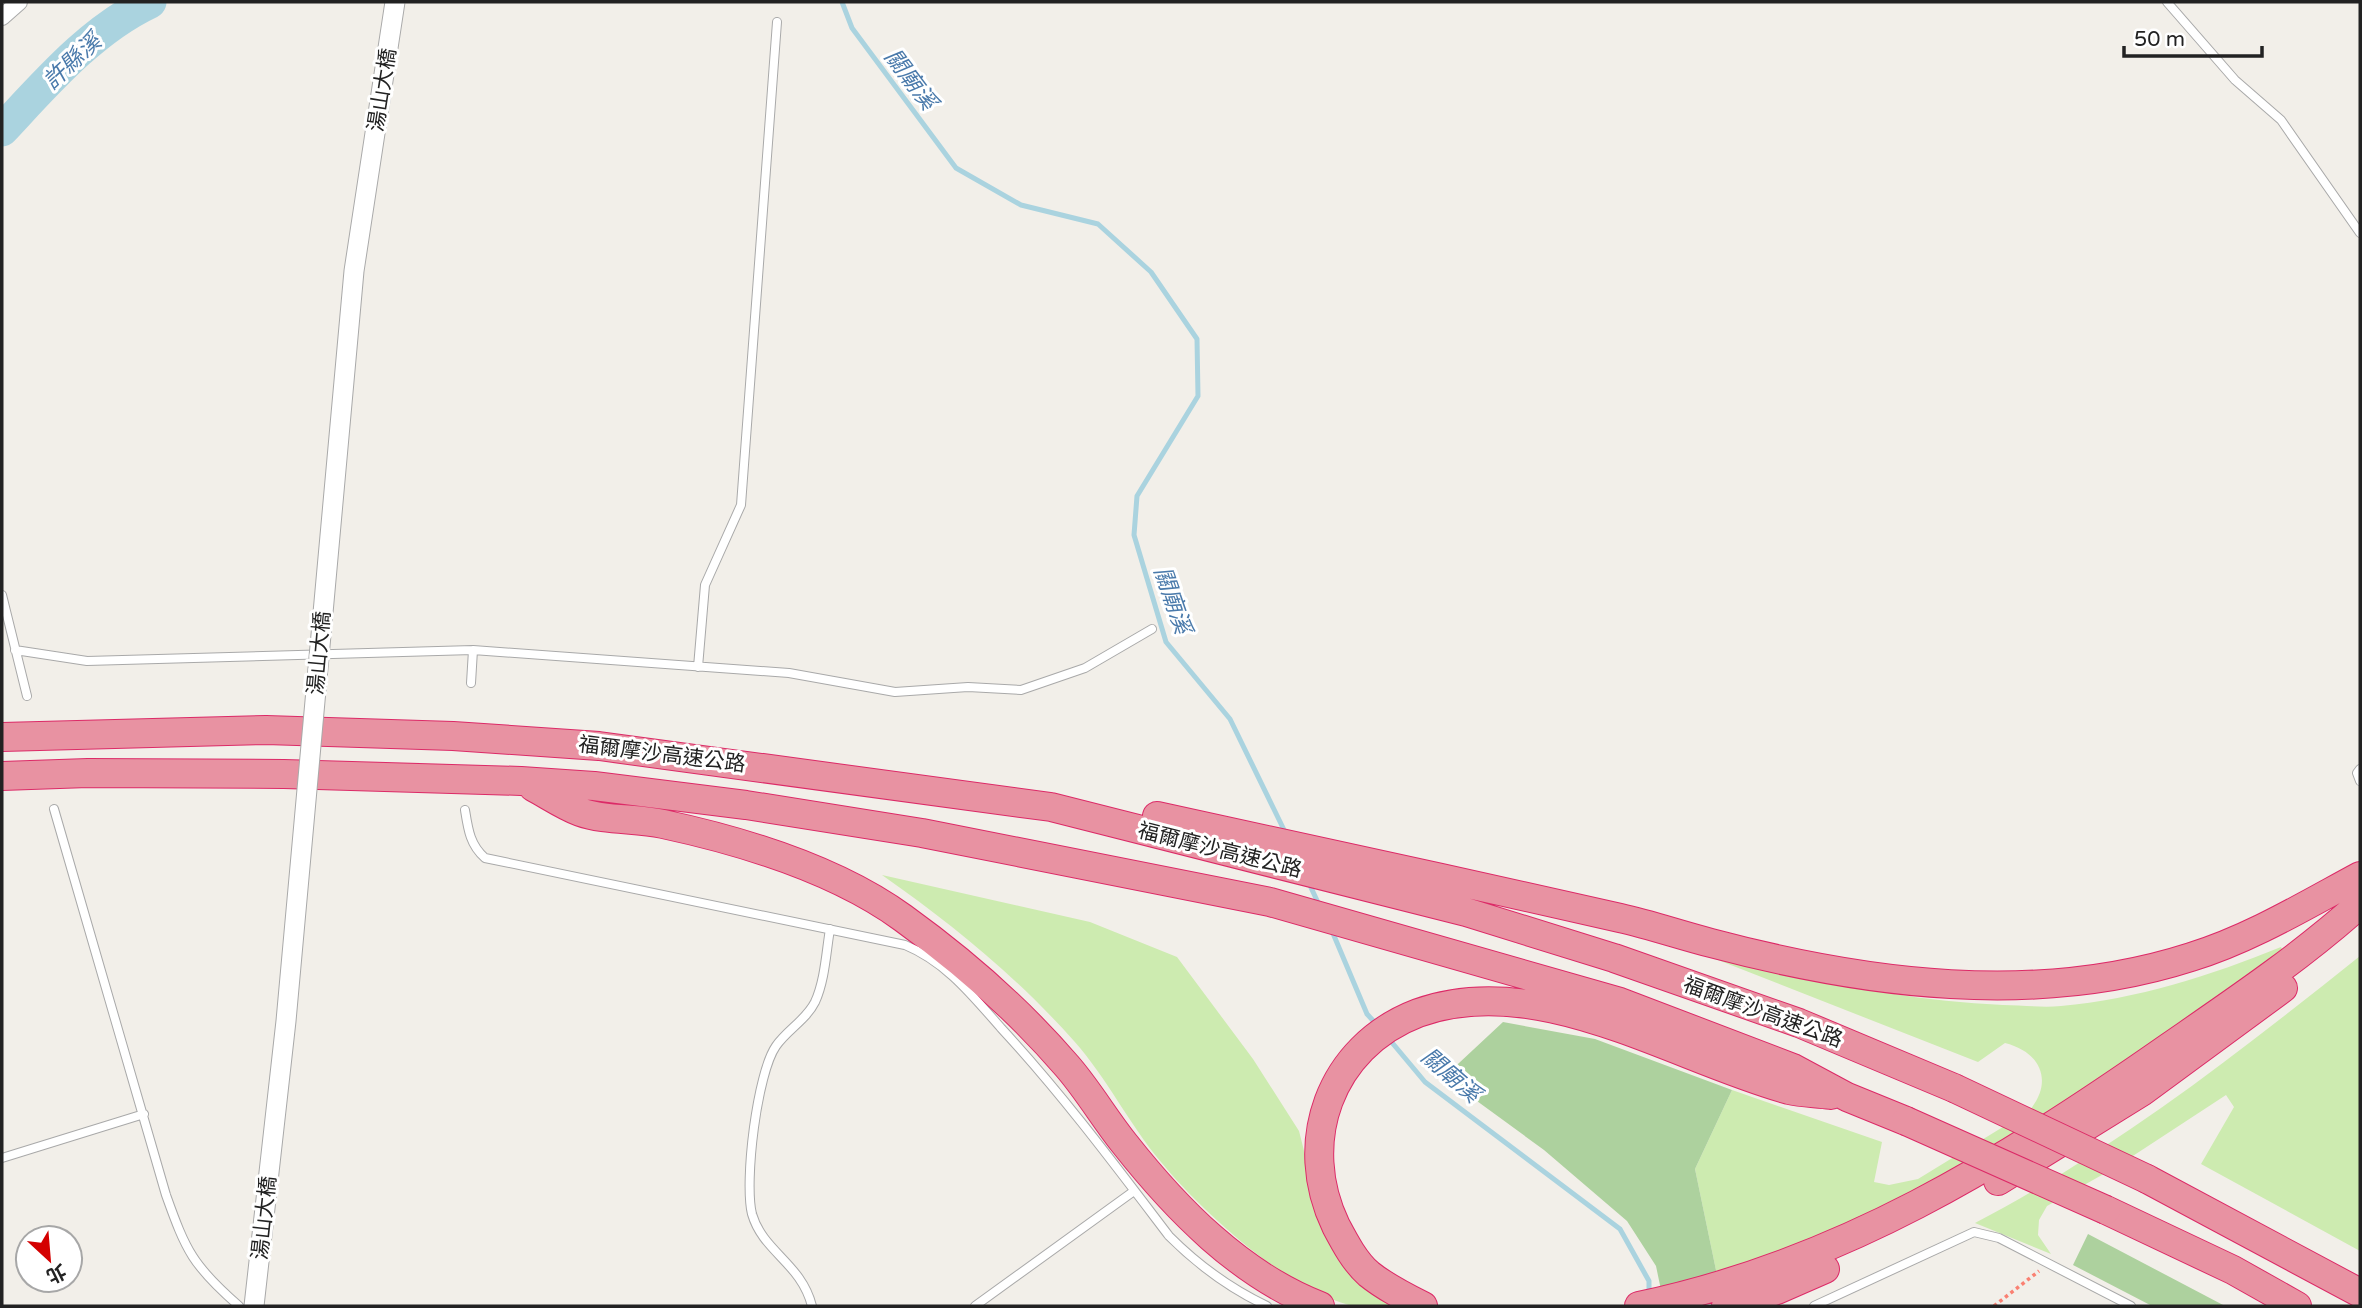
<svg xmlns="http://www.w3.org/2000/svg" width="2362" height="1308" viewBox="0 0 2362 1308" font-family="'Varela Round','Noto Sans TC',sans-serif">
<style>
.grass{fill:#cdebb0}
.forest{fill:#add19e}
.lines{fill:none;stroke-linecap:round;stroke-linejoin:round}
.stream{stroke:#aad3df;stroke-width:5}
.river{stroke:#aad3df;stroke-width:33}
.service-casing{stroke:#a9a9a9;stroke-width:10}
.minor-casing{stroke:#a9a9a9;stroke-width:18}
.motorway-casing{stroke:#dc2a67;stroke-width:30}
.path{stroke:#fa8072;stroke-width:3.5;stroke-dasharray:3.5 3.5;stroke-linecap:butt}
.service{stroke:#fff;stroke-width:8}
.minor{stroke:#fff;stroke-width:16}
.motorway{stroke:#e892a2;stroke-width:28}
.tertiary-bridge-casing{stroke:#a9a9a9;stroke-width:21;stroke-linecap:butt}
.motorway-bridge-casing{stroke:#dc2a67;stroke-width:30;stroke-linecap:butt}
.tertiary-bridge{stroke:#fff;stroke-width:19}
.motorway-bridge{stroke:#e892a2;stroke-width:28}
.labels{text-anchor:middle;stroke-width:6;stroke-linejoin:round;paint-order:stroke}
.street-label{font-size:21px;fill:#222;stroke:#fff}
.water-label{font-size:23px;font-style:italic;fill:#4a7aab;stroke:#fff}
</style>
<rect width="100%" height="100%" fill="#f2efe9"/>
<path class="grass" d="M 882,875 L 1090,922 L 1177,957 L 1253,1059 L 1299,1131 L 1319,1210 L 1397,1306 C 1382,1306 1363,1308 1349,1305 C 1287,1289 1201,1211 1161,1162 C 1129,1124 1107,1078 1074,1041 C 1017,977 952,924 882,875 Z
M 2281,947 L 2285,955 L 1952,1179 L 1828,1237 L 1717,1275 L 1695,1169 L 1732,1090 L 1882,1142 L 1874,1182 L 1889,1185 L 1918,1179 L 2029,1111 C 2054,1082 2041,1052 2005,1043 L 1978,1062 L 1695,951 C 1796,976 1898,1001 2003,1005 C 2022,1005 2042,1008 2061,1006 C 2137,999 2210,976 2281,947 Z
M 2360,956 L 2360,1251 L 2201,1164 L 2234,1107 L 2226,1095 L 2116,1167 L 2047,1206 L 2039,1220 L 2038,1235 L 2051,1254 L 1975,1223 C 2115,1150 2237,1054 2360,956 Z"/>
<path class="forest" d="M 1503,1022 L 1595,1039 L 1732,1090 L 1695,1169 L 1717,1275 L 1661,1290 L 1656,1266 L 1627,1221 L 1544,1150 L 1444,1077 Z
M 2088,1234 L 2225,1306 L 2152,1306 L 2073,1265 Z"/>
<g class="lines">
<path class="stream" d="M 842,2 L 852,28 L 956,168 L 1021,205 L 1098,224 L 1151,272 L 1197,339 L 1198,396 L 1137,496 L 1134,535 L 1166,642 L 1230,719 L 1286,834
M 1308,881 L 1320,907
M 1332,931 L 1367,1014 L 1378,1026
M 1389,1039 L 1425,1082 L 1620,1229 L 1649,1281 L 1649,1296"/>
<path class="river" d="M 2,130 C 46,83 91,30 150,2"/>
<defs>
<path id="service" d="M 2167,2 L 2235,80 L 2281,120 L 2360,233
M 2,595 L 27,696
M 15,650 L 87,661 L 473,650 L 789,673 L 895,692 L 968,687 L 1021,690 L 1085,668 L 1152,629
M 698,667 L 705,585 L 741,505 L 777,22
M 471,683 L 473,650
M 2360,769 L 2357,773 L 2360,781
M 54,809 L 166,1195 C 186,1251 193,1266 239,1306
M 465,810 C 468,829 470,845 485,858 L 905,945 C 946,962 972,995 1001,1028 C 1062,1094 1115,1165 1169,1236 C 1198,1265 1231,1289 1267,1306
M 2,1158 L 144,1114
M 812,1306 C 801,1263 763,1252 752,1214 C 744,1182 757,1073 776,1046 C 787,1030 806,1020 815,1002 C 825,980 826,953 830,929
M 975,1306 L 1134,1191
M 1814,1306 L 1974,1232 L 1999,1238 L 2131,1306"/>
<path id="minor" d="M 2,17 L 19,2"/>
<path id="motorway" d="M 2,737 L 266,730 L 453,736 L 599,746 L 1051,807 L 1466,912 L 1614,958 L 1799,1023 L 1954,1088
M 2,776 L 88,773 L 284,774 L 521,781 L 594,786 L 746,805 L 922,833 L 1270,902 L 1620,1002 L 1793,1068 L 1847,1097 L 1906,1121
M 533,787 C 548,795 564,806 580,812 C 605,821 637,818 663,824 C 742,841 837,870 903,918 C 964,962 1018,1009 1067,1066 C 1088,1090 1104,1118 1124,1143 C 1176,1209 1240,1275 1320,1306
M 1157,816 C 1311,849 1466,883 1620,918 C 1651,925 1680,935 1711,943 C 1865,984 2036,1007 2191,957 C 2250,939 2306,905 2360,876
M 2147,1179 L 2360,1293
M 1998,1181 L 2143,1091 L 2283,988
M 2106,1210 L 2233,1270 L 2297,1306
M 1423,1306 C 1405,1297 1385,1287 1369,1274 C 1355,1262 1345,1243 1336,1226 C 1296,1143 1329,1047 1418,1013 C 1539,969 1675,1059 1789,1090 C 1802,1093 1817,1093 1831,1095
M 1639,1306 C 1840,1264 2003,1163 2169,1047 C 2234,1002 2301,957 2360,904
M 1726,1306 L 1777,1290 L 1825,1269"/>
</defs>
<use href="#service" class="service-casing"/>
<use href="#minor" class="minor-casing"/>
<use href="#motorway" class="motorway-casing"/>
<path class="path" d="M 1994,1306 L 2039,1271"/>
<use href="#service" class="service"/>
<use href="#minor" class="minor"/>
<use href="#motorway" class="motorway"/>
<defs>
<path id="tertiary-bridge" d="M 254,1306 L 286,1021 L 354,271 L 395,2"/>
<path id="motorway-bridge" d="M 1954,1088 L 2147,1179
M 1906,1121 L 2106,1210"/>
</defs>
<use href="#tertiary-bridge" class="tertiary-bridge-casing"/>
<use href="#motorway-bridge" class="motorway-bridge-casing"/>
<use href="#tertiary-bridge" class="tertiary-bridge"/>
<use href="#motorway-bridge" class="motorway-bridge"/>
</g>
<g class="labels">
<g class="street-label">
<text transform="translate(382 90) rotate(-81)" y="7">湯山大橋</text>
<text transform="translate(319 653) rotate(-85)" y="7">湯山大橋</text>
<text transform="translate(662 754) rotate(7)" y="7">福爾摩沙高速公路</text>
<text transform="translate(1220 850) rotate(14)" y="7">福爾摩沙高速公路</text>
<text transform="translate(1763 1012) rotate(20)" y="7">福爾摩沙高速公路</text>
<text transform="translate(264 1218) rotate(-84)" y="7">湯山大橋</text>
</g>
<g class="water-label">
<text transform="translate(72 61) rotate(-43)" y="8">許縣溪</text>
<text transform="translate(911 79) rotate(53)" y="8">關廟溪</text>
<text transform="translate(1173 600) rotate(71)" y="8">關廟溪</text>
<text transform="translate(1451 1075) rotate(41)" y="8">關廟溪</text>
</g>
</g>
<rect width="2362" height="1308" fill="none" stroke="#222222" stroke-width="7"/>
<g transform="translate(49 1259) rotate(154)"><circle r="33" fill="#ffffff" stroke="#a7a7a7" stroke-width="2"/>
<path d="M0-5L12 26L0 18L-12 26Z" fill="#d40000"/>
<text y="-10" font-size="19" font-weight="bold" text-anchor="middle" fill="#222222">北</text>
</g>
<path d="M2124 46v10h138v-10" fill="none" stroke="#222222" stroke-width="3.5"/>
<text x="2134" y="46" font-size="21" fill="#222222" stroke="#ffffff" stroke-width="5" paint-order="stroke">50 m</text>
</svg>
